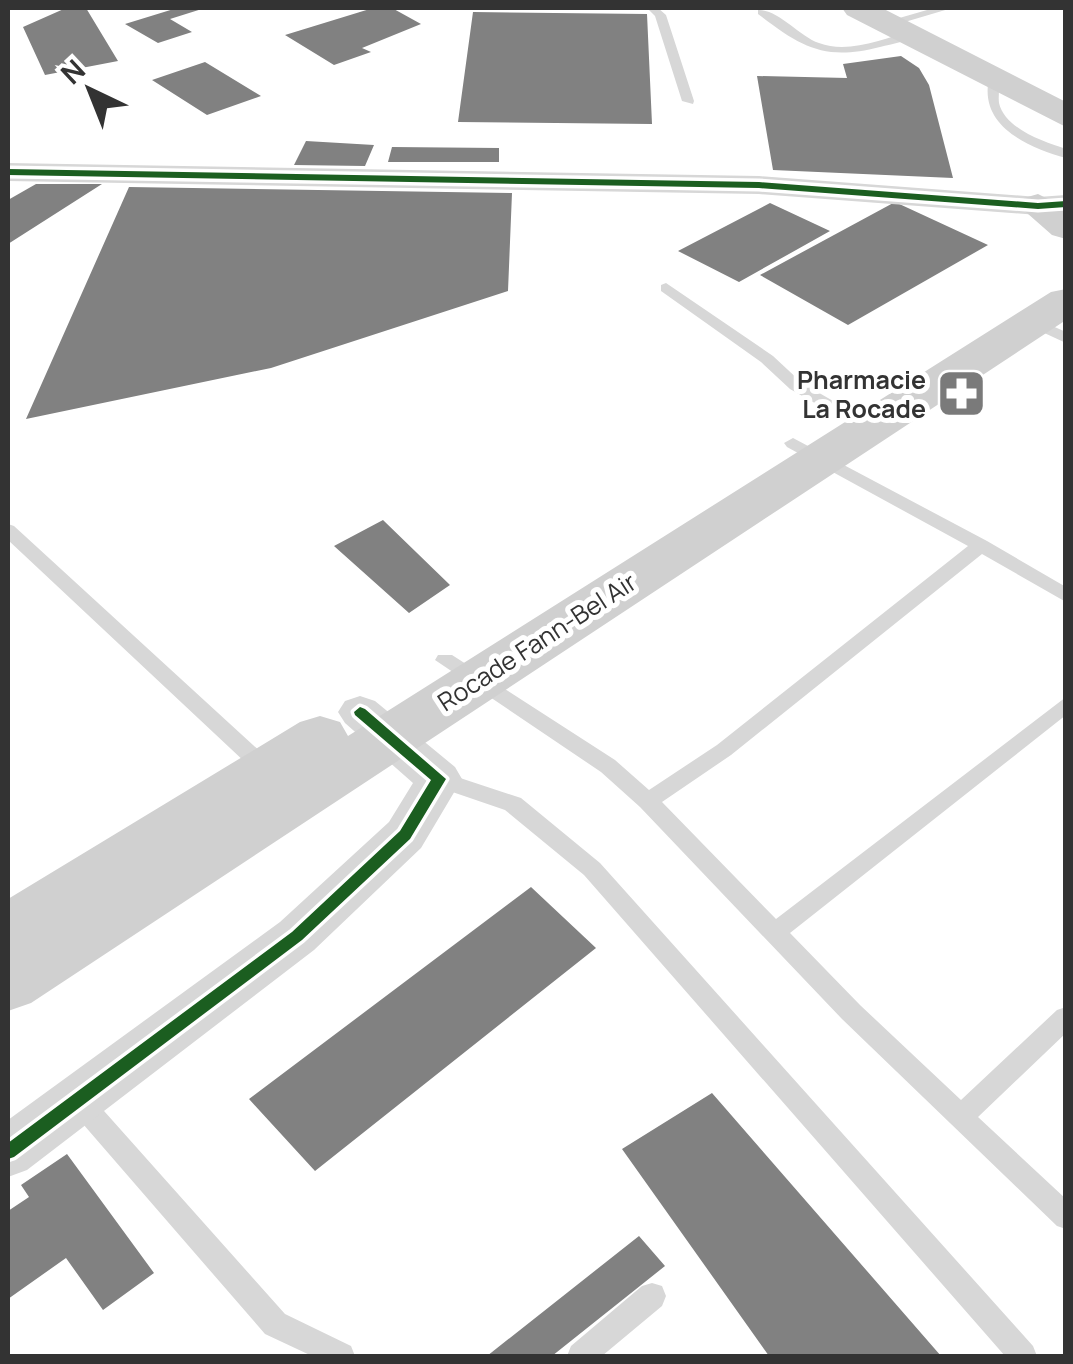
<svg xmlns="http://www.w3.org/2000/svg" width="1073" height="1364" viewBox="0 0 1073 1364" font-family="Manrope,sans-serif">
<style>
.building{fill:#818181}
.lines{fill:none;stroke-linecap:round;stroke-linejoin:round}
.service{fill:#d7d7d7;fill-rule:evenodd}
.minor{fill:#d7d7d7;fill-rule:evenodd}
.secondary{fill:#d0d0d0;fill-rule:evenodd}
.cycleway-casing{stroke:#fff;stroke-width:7}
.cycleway{fill:#1b5e20;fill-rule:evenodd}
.labels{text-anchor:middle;stroke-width:10;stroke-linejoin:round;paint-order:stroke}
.poi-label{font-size:25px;font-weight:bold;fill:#333;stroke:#fff;text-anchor:end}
.street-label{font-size:25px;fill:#333;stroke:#fff}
</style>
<rect width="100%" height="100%" fill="#fff"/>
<path class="building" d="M 66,8 L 86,8 L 118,61 L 45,75 L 23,27 Z
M 177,8 L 205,8 L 170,19 L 192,32 L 158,43 L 125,24 Z
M 373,8 L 392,8 L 421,24 L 362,48 L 371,52 L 334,65 L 285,35 Z
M 473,12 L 647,14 L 652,124 L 458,122 Z
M 901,56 L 919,68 L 929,85 L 953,178 L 773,170 L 757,76 L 847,78 L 843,64 Z
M 205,62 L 261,96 L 207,115 L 152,80 Z
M 306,141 L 374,145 L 365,166 L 294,165 Z
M 392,147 L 499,148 L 499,162 L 388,162 Z
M 36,184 L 102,184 L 8,244 L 8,200 Z
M 129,187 L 512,193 L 508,291 L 271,368 L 26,419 Z
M 895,202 L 988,245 L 848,325 L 760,275 Z
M 770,203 L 830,231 L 739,282 L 678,251 Z
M 383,520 L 450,585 L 409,613 L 334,546 Z
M 531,887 L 596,948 L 315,1171 L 249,1099 Z
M 712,1093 L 941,1356 L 769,1356 L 622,1149 Z
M 67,1154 L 154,1273 L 103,1310 L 66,1258 L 8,1299 L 8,1211 L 29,1197 L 21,1185 Z
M 639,1236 L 665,1266 L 552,1356 L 487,1356 Z"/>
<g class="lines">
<path class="service" d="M 647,8 L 658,8 L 666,15 L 694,101 L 693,104 L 682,101 L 655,16 Z
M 934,8 L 952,8 L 888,27 L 882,23 Z
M 758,10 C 778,9 799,36 819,43 C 848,54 883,39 911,31 L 917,35 C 907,41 893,44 880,47 C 825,61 802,48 758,14 Z
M 990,75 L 1000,78 C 1000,86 998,95 999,103 C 1005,129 1044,142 1066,149 L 1066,158 C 1026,147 976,124 990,75 Z
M 666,283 L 773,356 L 802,383 L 878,427 L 876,431 L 864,431 L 790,389 L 761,362 L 661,291 L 661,285 Z
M 1032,317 L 1066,332 L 1066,343 L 1027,325 L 1027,319 Z
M 793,438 L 987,541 L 1066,587 L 1066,602 L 982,554 L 731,755 L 662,802 L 776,919 L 1066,697 L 1066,715 L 790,933 L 860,1005 L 961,1100 L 1057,1010 L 1066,1007 L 1066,1033 L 978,1117 L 1066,1199 L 1066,1229 L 1057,1226 L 842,1019 L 640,807 L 601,772 L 435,660 L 438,655 L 452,655 L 615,760 L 649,790 L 717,745 L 968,546 L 787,447 L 784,443 Z
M 8,524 L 14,526 L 276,766 L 280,772 L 276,778 L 262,778 L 8,540 Z
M 439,771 L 521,798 L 600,863 L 1033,1346 L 1037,1356 L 1005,1356 L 584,875 L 505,810 L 432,785 L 428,779 L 432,773 Z
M 79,1090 L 88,1093 L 285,1314 L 351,1346 L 355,1356 L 312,1356 L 265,1334 L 70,1109 L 66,1101 L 70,1093 Z
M 652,1283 L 662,1286 L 666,1296 L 662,1306 L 602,1356 L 567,1356 L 571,1346 L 642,1286 Z"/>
<path class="minor" d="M 8,163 L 759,176 L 1038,197 L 1066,195 L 1066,213 L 1038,215 L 759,194 L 8,181 Z
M 360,696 L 375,701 L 455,767 L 462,779 L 421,848 L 314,950 L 27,1170 L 8,1177 L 8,1120 L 280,922 L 389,822 L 413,783 L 345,723 L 338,712 L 345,701 Z"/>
<path class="secondary" d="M 842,8 L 882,8 L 1066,102 L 1066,127 L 847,15 Z
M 1038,194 L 1066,208 L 1066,239 L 1052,235 L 1019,206 L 1024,198 Z
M 1066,289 L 1066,320 L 31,1003 L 8,1011 L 8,899 L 300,722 L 320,716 L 340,722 L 348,736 L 1051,292 Z"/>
<defs>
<path id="cycleway" d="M 8,169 L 759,182 L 1038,203 L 1066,201 L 1066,207 L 1038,209 L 759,188 L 8,175 Z
M 360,707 L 365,709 L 446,779 L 410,839 L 302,940 L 14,1157 L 8,1159 L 8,1143 L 292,932 L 400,831 L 431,780 L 355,715 L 354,712 Z"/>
</defs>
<use href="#cycleway" class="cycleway-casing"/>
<use href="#cycleway" class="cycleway"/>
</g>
<defs>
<symbol id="pharmacy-square" viewBox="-11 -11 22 22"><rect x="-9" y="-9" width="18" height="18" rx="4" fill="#7a7a7a" stroke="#fff"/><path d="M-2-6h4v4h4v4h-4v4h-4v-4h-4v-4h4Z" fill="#fff"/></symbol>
</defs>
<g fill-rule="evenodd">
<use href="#pharmacy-square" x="934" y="366" width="55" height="55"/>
</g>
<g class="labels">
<g class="poi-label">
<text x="926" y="389">Pharmacie<tspan x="926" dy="29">La Rocade</tspan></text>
</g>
<g class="street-label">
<text transform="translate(537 642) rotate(-33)" y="9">Rocade Fann-Bel Air</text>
</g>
</g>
<rect width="1073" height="1364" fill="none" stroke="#333333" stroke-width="20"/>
<g transform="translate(90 90) rotate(317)" stroke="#ffffff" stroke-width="8" paint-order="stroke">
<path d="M0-8L18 38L0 25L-18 38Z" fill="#333333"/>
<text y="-15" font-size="28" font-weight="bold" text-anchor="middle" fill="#333333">N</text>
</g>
</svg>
